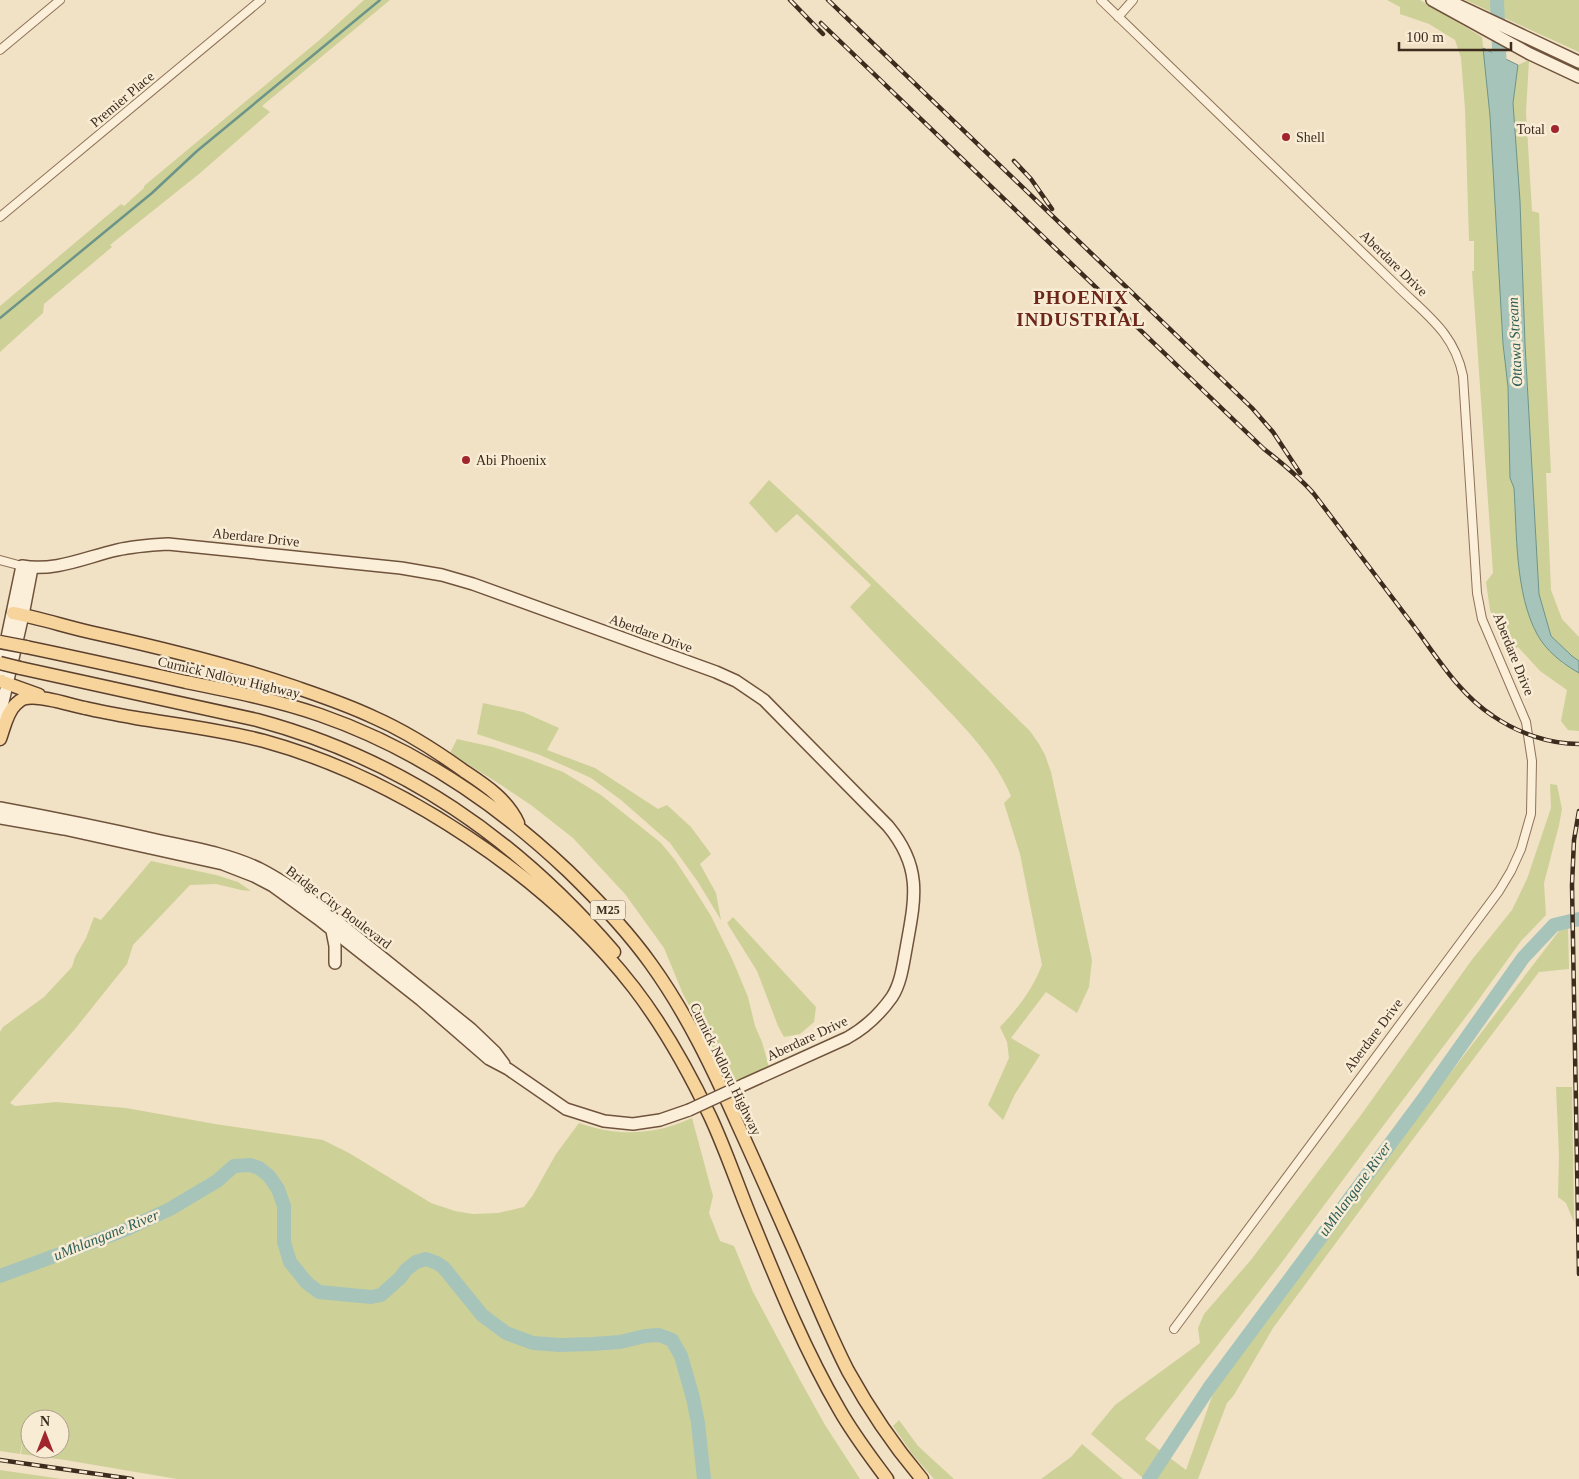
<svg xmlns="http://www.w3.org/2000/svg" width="1579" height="1479" viewBox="0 0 1579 1479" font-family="Georgia,serif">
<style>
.green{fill:#cdd198;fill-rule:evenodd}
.water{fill:#a7c4ba;stroke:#6c9488}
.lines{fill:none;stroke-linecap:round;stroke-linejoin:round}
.stream{stroke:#6c9488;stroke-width:2.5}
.river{stroke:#a7c4ba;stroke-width:14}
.street-casing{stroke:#8e7259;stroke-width:10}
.secondary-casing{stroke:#70533c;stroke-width:14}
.primary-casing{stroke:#5c402e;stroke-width:15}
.street{stroke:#fbefd9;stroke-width:8}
.secondary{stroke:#fbefd9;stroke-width:11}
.primary{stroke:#f6d49b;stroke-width:12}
.rail-casing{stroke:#3d2b1e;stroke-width:4.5}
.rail{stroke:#f8ecd5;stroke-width:2.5;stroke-dasharray:8;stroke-linecap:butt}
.secondary-bridge-casing{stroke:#70533c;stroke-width:14;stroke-linecap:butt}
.primary-bridge-casing{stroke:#5c402e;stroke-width:15;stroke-linecap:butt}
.secondary-bridge{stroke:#fbefd9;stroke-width:11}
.primary-bridge{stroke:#f6d49b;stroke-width:12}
.poi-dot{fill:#a1252d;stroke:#f8ecd5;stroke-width:2}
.labels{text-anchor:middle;stroke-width:5;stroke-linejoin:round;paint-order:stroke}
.shield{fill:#f8ecd5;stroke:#756555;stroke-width:1}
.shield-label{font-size:12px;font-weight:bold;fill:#3d2b1e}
.street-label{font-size:14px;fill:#3d2b1e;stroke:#f8ecd5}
.poi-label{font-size:14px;fill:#3d2b1e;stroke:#f8ecd5;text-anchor:start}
.water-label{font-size:15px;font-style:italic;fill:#2d5e58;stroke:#f8ecd5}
.district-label{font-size:19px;font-weight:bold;letter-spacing:1px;fill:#6d271a;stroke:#f8ecd5}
</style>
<rect width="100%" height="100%" fill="#f1e1c5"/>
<path class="green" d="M 364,0 L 390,0 L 262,106 L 270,112 L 199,174 L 110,245 L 112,247 L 44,304 L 43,313 L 0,352 L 0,306 L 121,204 L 124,206 L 144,188 L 144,186 L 323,37 Z
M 1387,0 L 1420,0 L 1482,37 L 1490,116 L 1503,346 L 1508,387 L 1510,478 L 1514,488 L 1522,587 L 1562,663 L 1579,673 L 1579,731 L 1568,730 L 1561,721 L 1567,690 L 1540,671 L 1518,647 L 1508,652 L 1490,610 L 1486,582 L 1493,573 L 1472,271 L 1474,271 L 1474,241 L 1469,241 L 1465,109 L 1461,58 L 1455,40 L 1429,24 L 1400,14 L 1400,7 Z
M 1465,0 L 1579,0 L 1579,52 Z
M 1529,60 L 1526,112 L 1532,211 L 1539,213 C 1542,300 1547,386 1551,473 L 1546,473 L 1551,590 L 1562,619 L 1579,637 L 1579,661 L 1572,656 L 1551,636 L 1539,594 L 1525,344 L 1520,201 L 1513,103 L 1518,65 Z
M 769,480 L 824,531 L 1030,731 L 1039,744 L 1045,755 L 1051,772 L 1092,960 L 1089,987 L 1077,1013 L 1046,992 L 1011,1038 L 1040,1055 L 1015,1094 L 1003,1120 L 988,1105 L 1009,1058 L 1007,1042 L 1000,1027 C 1019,1007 1032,990 1042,965 L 1020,854 L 1004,803 L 1011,796 C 993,754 960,723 929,690 C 903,663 876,635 850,607 L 871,585 L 797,514 L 776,533 L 749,503 Z
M 483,703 L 523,712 L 559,728 L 547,750 L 595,768 L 658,809 L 667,805 L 691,827 L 711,854 L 700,864 L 716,893 L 721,920 L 698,882 L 670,843 L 621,800 L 591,778 L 567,767 L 540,755 L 477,734 Z
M 457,739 L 493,747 L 526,758 L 563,772 L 601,795 L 661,843 L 675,860 L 696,892 L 711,916 L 733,961 L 748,997 L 755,1026 L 762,1042 L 769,1067 L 731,1083 L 683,994 L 664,948 L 625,894 L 573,838 L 531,805 L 498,783 L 450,753 Z
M 1550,784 L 1557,785 L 1562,809 L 1559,825 L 1544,883 L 1546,915 L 1521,941 L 1474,1006 L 1371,1142 L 1279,1266 L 1145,1439 L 1186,1470 L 1215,1388 L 1280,1303 L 1357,1195 L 1559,931 L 1568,927 L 1569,969 L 1539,972 L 1392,1167 L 1273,1328 L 1234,1395 L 1227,1403 L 1198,1479 L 1144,1479 L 1091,1434 L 1115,1405 L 1200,1343 L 1198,1328 L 1204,1314 L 1250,1261 L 1298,1198 L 1361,1115 L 1471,961 L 1512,910 L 1527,879 L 1551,808 Z
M 151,861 L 216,875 L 238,882 L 251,891 L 241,890 L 216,884 L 190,885 L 133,945 L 127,964 L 75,1029 L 10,1103 L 15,1106 L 56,1102 L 126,1108 L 215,1124 L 323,1140 L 349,1153 L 431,1203 L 455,1211 L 473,1214 L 498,1213 L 524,1207 L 533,1195 L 556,1154 L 579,1123 C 618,1137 655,1135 692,1118 L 713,1196 L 709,1213 L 720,1241 L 734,1246 L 753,1292 L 800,1380 L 825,1425 L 860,1479 L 177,1479 L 65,1460 L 21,1454 L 23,1439 L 20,1454 L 0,1451 L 0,1032 L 3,1027 L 44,997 L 72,967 L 75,957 L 86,938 L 94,917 L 101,920 ZM 30,1419 L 60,1419 L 60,1449 L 30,1449 Z
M 733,917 L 816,1007 L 814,1022 L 800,1034 L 784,1037 L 778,1026 L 757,971 L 727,923 Z
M 1556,1087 L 1572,1087 L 1574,1222 L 1566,1203 L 1558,1197 L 1559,1156 Z
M 899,1420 L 918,1446 L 954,1479 L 934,1479 L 913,1455 L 893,1426 Z
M 1082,1444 L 1123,1479 L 1041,1479 L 1071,1457 Z
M 0,1470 L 62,1479 L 0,1479 Z"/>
<path class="water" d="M 1483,48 L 1518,65 L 1513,103 L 1520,201 L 1525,344 L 1539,594 L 1551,636 L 1572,656 L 1579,661 L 1579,673 C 1563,664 1546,651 1537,634 C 1515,593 1517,534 1514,488 L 1510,478 L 1508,387 L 1503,344 L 1490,116 Z"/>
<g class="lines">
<path class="stream" d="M 0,318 L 152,193 L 197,151 L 380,0"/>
<path class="river" d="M 1497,0 L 1500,74
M 0,1276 L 125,1230 L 170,1209 L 217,1181 L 234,1166 L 250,1165 L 259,1168 L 269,1176 L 278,1189 L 284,1206 L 284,1242 L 290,1262 L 307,1283 L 319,1292 L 371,1297 L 381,1295 L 400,1278 L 406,1270 L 416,1262 L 426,1259 L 437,1263 L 444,1268 L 482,1315 L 506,1333 L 533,1343 L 560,1345 L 592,1344 L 620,1342 L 645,1336 L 659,1335 L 672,1340 L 681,1356 L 693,1398 L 698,1423 L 704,1479
M 1149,1479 L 1209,1388 L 1422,1101 L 1523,958 L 1554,925 L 1579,919"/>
<defs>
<path id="street" d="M 1101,0 L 1396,285 C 1426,315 1454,332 1463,376 L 1477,593 L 1482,619 L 1526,722 L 1532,761 L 1531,814 L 1521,849 L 1511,871 L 1499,891 L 1174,1329
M 1118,17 L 1133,0
M 0,50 L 60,0
M 0,217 L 261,0
M 0,560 L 22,566"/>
<path id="secondary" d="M 1432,0 L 1530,54 L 1579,77
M 1447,0 L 1579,62
M 0,671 L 22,566 C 55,572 86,557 117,550 C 134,546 150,545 168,544 L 401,568 L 442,575 L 473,584 L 716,672 L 736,681 L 764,700 L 888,826 C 923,868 915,899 906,949 C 903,965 901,983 892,997 C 880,1014 865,1028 847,1038 L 743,1085
M 0,715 L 23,615 L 32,568
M 0,808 C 54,818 108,829 161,841 C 194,848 229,854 260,869 C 278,878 295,890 312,901 L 471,1029 L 495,1052 L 504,1064
M 0,818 L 64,829 L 223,864 L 254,876 L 273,886 L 317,918 L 421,1000 L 489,1059 L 508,1069 L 566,1109 L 604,1121 L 633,1124 L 660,1120 L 689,1110
M 332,931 L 335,946 L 335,963"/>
<path id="primary" d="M 13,613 C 40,618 67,627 94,633 C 162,648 229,664 295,687 C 321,696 348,705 373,717 C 405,731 435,750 464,771 C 485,785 507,799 518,823
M 26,647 C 79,658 133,670 186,682 C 231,691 276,700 320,715 C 415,748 495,802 568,871 C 598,900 626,929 651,964 C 687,1014 713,1069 738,1125 C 760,1173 781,1221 802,1269 C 817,1303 831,1338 848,1371 C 869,1409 894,1446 922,1479
M 20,668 L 257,720 C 402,759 517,839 614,952
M 0,681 L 39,695
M 0,739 C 4,728 7,712 16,704 C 19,701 23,698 27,698 C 41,695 70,705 85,708 C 102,712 119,715 136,718 C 179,725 222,730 264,741 C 399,778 548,877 634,988 C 664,1027 689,1072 710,1116 C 725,1148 736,1181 749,1213 C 776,1279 803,1347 839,1409 C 853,1434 870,1456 887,1479"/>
</defs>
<use href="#street" class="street-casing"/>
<use href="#secondary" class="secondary-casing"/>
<use href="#primary" class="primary-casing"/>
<use href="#street" class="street"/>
<use href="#secondary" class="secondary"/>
<use href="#primary" class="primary"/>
<defs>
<path id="rail" d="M 790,0 L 823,34
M 828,0 L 1252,408 L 1273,432 L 1300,473
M 821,23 L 1264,449 C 1282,463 1299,477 1314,494 C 1347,538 1380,581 1413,625 C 1437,657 1459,694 1493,716 C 1518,733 1549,744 1579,744
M 1014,161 L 1031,179 L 1052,209
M 1579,811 L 1574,840 L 1572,885 L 1579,1274
M 0,1460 L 132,1479"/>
</defs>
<use href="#rail" class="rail-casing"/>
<use href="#rail" class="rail"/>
<defs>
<path id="secondary-bridge" d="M 689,1110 L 743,1085"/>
<path id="primary-bridge" d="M 0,642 L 26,647
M 0,663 L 20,668"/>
</defs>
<use href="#secondary-bridge" class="secondary-bridge-casing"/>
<use href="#primary-bridge" class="primary-bridge-casing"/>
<use href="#secondary-bridge" class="secondary-bridge"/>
<use href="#primary-bridge" class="primary-bridge"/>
</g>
<g class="poi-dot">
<circle cx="1555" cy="129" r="5"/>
<circle cx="1286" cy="137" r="5"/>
<circle cx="466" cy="460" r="5"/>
</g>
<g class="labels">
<rect class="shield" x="590.5" y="900.5" width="35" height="19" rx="4"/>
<g class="shield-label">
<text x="608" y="914">M25</text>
</g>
<g class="street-label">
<text transform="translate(122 99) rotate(-40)" y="5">Premier Place</text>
<text transform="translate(1394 263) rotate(44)" y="5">Aberdare Drive</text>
<text transform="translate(256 537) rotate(6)" y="5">Aberdare Drive</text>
<text transform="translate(651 633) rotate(20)" y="5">Aberdare Drive</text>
<text transform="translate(1514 654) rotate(68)" y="5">Aberdare Drive</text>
<text transform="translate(229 677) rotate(13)" y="5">Curnick Ndlovu Highway</text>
<text transform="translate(339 907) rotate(37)" y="5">Bridge City Boulevard</text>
<text transform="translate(1373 1035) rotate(-53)" y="5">Aberdare Drive</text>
<text transform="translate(807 1038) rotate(-25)" y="5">Aberdare Drive</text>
<text transform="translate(726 1069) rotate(64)" y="5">Curnick Ndlovu Highway</text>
</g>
<g class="poi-label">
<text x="1545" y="134" text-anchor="end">Total</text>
<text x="1296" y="142">Shell</text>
<text x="476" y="465">Abi Phoenix</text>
</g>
<g class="water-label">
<text transform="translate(1515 342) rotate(-93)" y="5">Ottawa Stream</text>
<text transform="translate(1355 1189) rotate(-54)" y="5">uMhlangane River</text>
<text transform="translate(106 1235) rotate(-22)" y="5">uMhlangane River</text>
</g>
<g class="district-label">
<text x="1081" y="304">PHOENIX<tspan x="1081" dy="22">INDUSTRIAL</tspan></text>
</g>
</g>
<g transform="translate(45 1434)"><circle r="24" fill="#f8ecd5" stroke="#ad9f8c"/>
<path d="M0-4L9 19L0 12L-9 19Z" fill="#a1252d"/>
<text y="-8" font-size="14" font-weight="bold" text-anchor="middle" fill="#3d2b1e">N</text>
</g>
<path d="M1399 42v8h112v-8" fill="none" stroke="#3d2b1e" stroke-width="2.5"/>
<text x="1406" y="42" font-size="15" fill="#3d2b1e" stroke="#f8ecd5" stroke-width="4" paint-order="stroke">100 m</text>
</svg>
